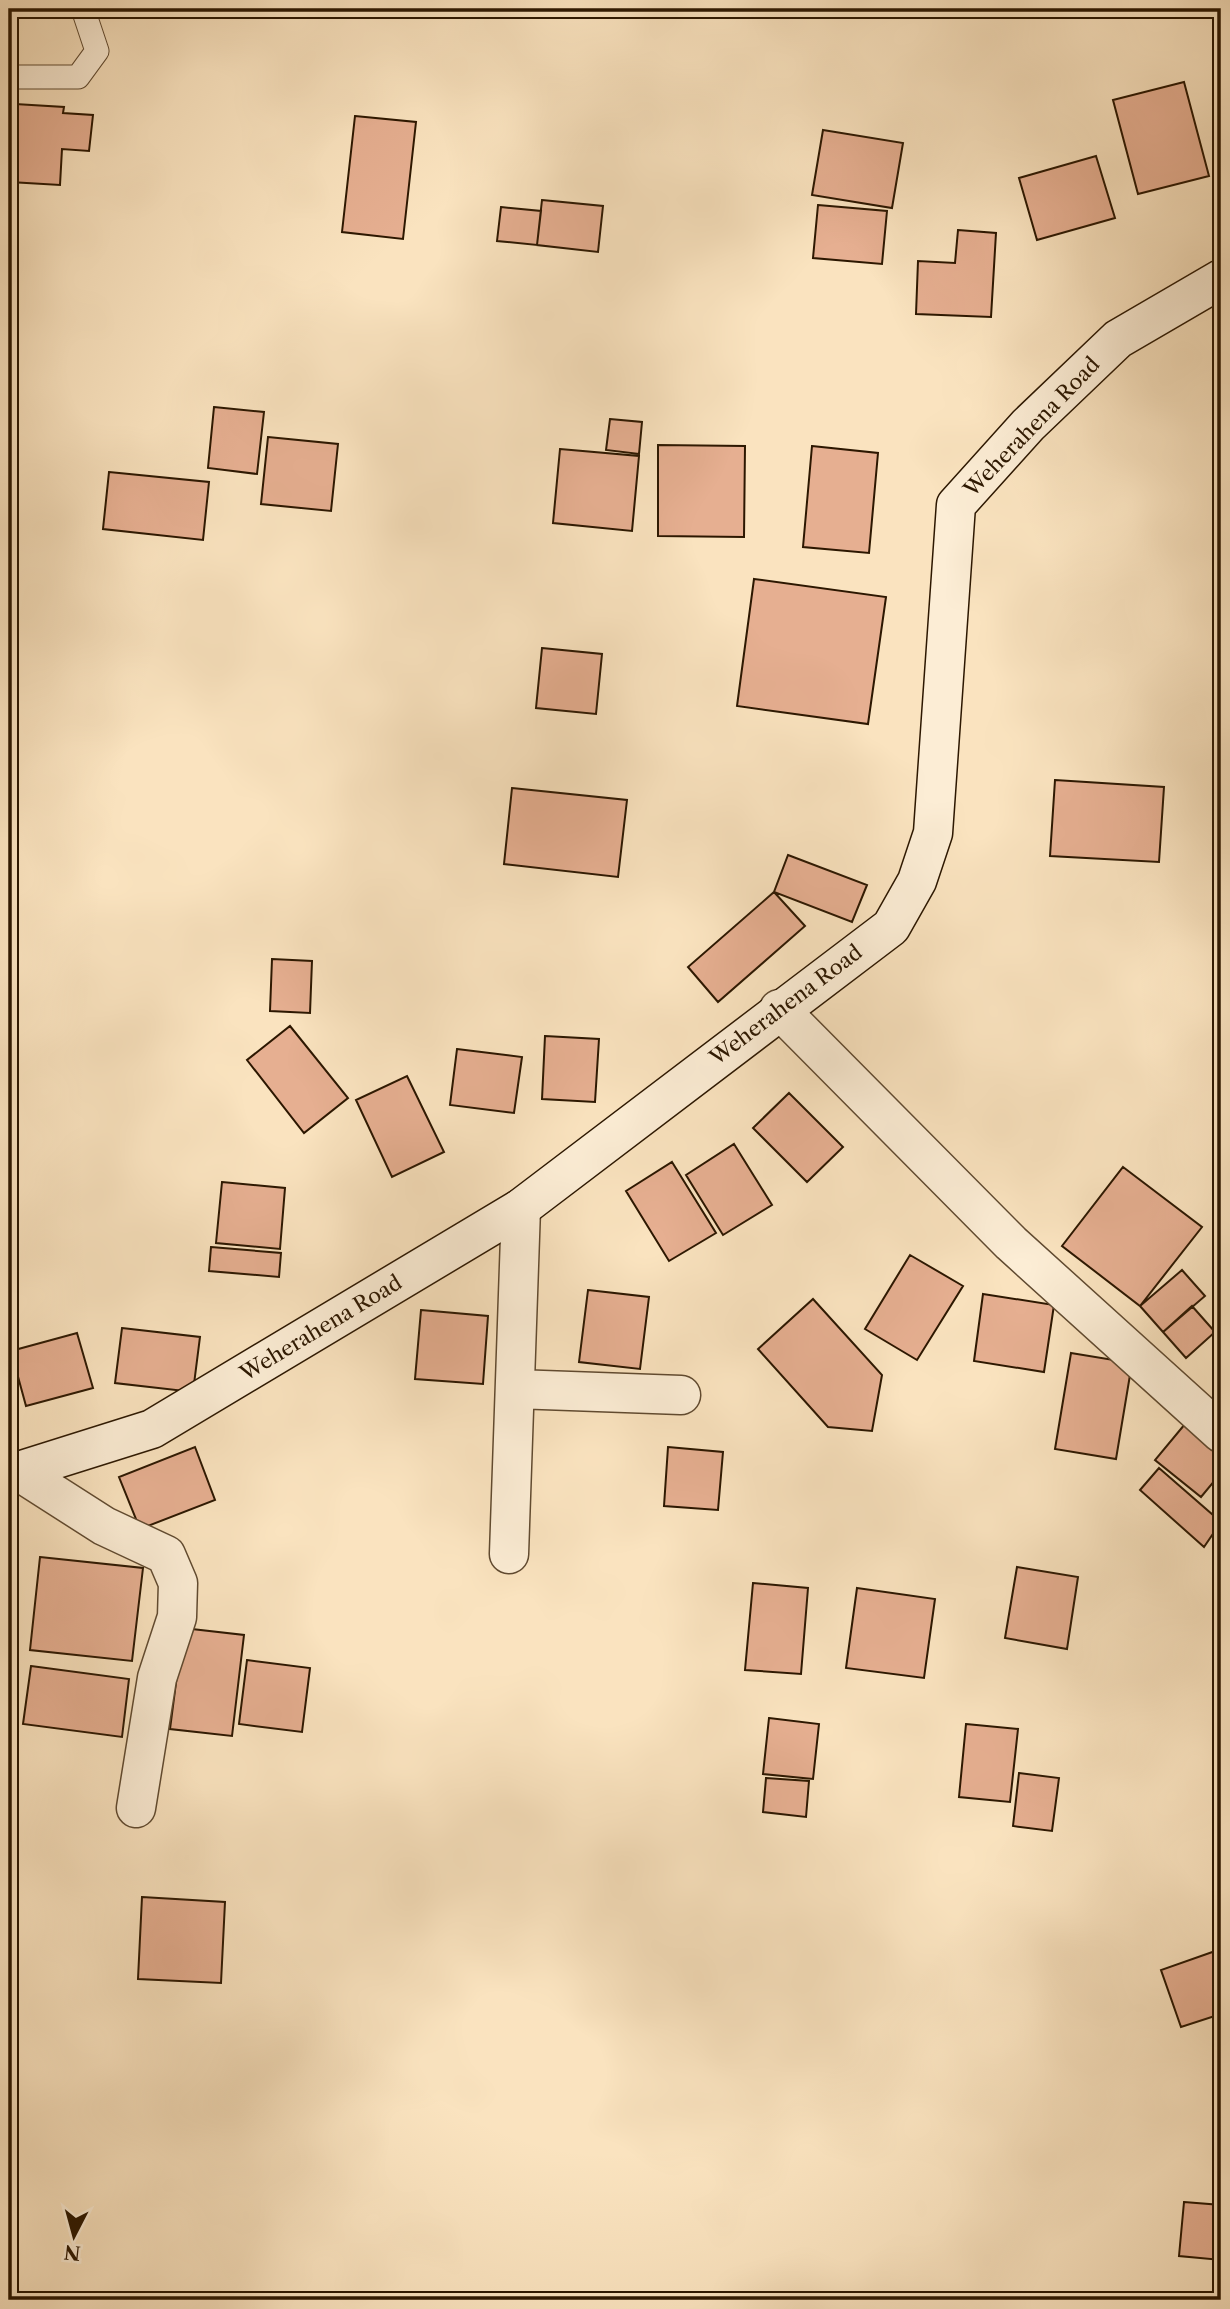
<svg xmlns="http://www.w3.org/2000/svg" width="1230" height="2309" viewBox="0 0 1230 2309" font-family="'Libre Caslon Text',serif">
<style>
.building{fill:#e6af91;stroke:#2c1700;stroke-width:2}
.lines{fill:none;stroke-linecap:round;stroke-linejoin:round}
.lane-casing{stroke:#604a30;stroke-width:25}
.street-casing{stroke:#604a30;stroke-width:41}
.secondary-casing{stroke:#2c1700;stroke-width:41}
.lane{stroke:#fcedd5;stroke-width:23}
.street{stroke:#fcedd5;stroke-width:38}
.secondary{stroke:#fcedd5;stroke-width:38}
.labels{text-anchor:middle;stroke-width:5;stroke-linejoin:round;paint-order:stroke}
.street-label{font-size:21px;fill:#2c1700;stroke:#fcedd5}
</style>
<rect width="100%" height="100%" fill="#fae3bf"/>
<filter id="stains"><feTurbulence type="fractalNoise" baseFrequency=".00286" numOctaves="4"/><feColorMatrix values="0 0 0 0 .2 0 0 0 0 .09 0 0 0 0 .02 0 0 0 .5 -.17"/></filter>
<radialGradient id="worn" r=".72"><stop offset=".6" stop-color="#630" stop-opacity="0"/><stop offset="1" stop-color="#630" stop-opacity=".3"/></radialGradient>
<path class="building" d="M 9,9 L 14,9 L 10,54 L 9,54 Z
M 1184,82 L 1209,176 L 1138,194 L 1113,100 Z
M 15,104 L 64,107 L 63,113 L 93,115 L 89,151 L 62,149 L 60,185 L 10,182 Z
M 355,116 L 416,122 L 403,239 L 342,232 Z
M 823,130 L 903,143 L 892,208 L 812,195 Z
M 1096,156 L 1115,218 L 1037,240 L 1019,178 Z
M 542,200 L 603,206 L 598,252 L 537,245 Z
M 818,205 L 887,211 L 882,264 L 813,258 Z
M 501,207 L 541,211 L 537,245 L 497,241 Z
M 958,230 L 996,233 L 991,317 L 916,314 L 918,261 L 955,263 Z
M 214,407 L 264,412 L 257,474 L 208,468 Z
M 610,419 L 642,422 L 639,454 L 606,450 Z
M 268,437 L 338,444 L 331,511 L 261,504 Z
M 658,445 L 745,446 L 744,537 L 658,536 Z
M 812,446 L 878,453 L 869,553 L 803,547 Z
M 560,449 L 639,456 L 632,531 L 553,523 Z
M 109,472 L 209,482 L 203,540 L 103,529 Z
M 754,579 L 886,597 L 868,724 L 737,706 Z
M 542,648 L 602,654 L 596,714 L 536,708 Z
M 1055,780 L 1164,787 L 1159,862 L 1050,856 Z
M 512,788 L 627,800 L 618,877 L 504,864 Z
M 788,855 L 867,885 L 852,922 L 774,892 Z
M 774,892 L 805,926 L 718,1002 L 688,967 Z
M 272,959 L 312,961 L 310,1013 L 270,1011 Z
M 290,1026 L 348,1098 L 304,1133 L 247,1060 Z
M 545,1036 L 599,1039 L 595,1102 L 542,1099 Z
M 457,1049 L 522,1057 L 514,1113 L 450,1105 Z
M 407,1076 L 444,1152 L 392,1177 L 356,1100 Z
M 789,1093 L 843,1147 L 807,1182 L 753,1128 Z
M 734,1144 L 772,1205 L 723,1235 L 686,1175 Z
M 672,1162 L 716,1233 L 669,1261 L 626,1191 Z
M 1123,1167 L 1202,1227 L 1140,1306 L 1062,1246 Z
M 222,1182 L 285,1188 L 280,1249 L 216,1243 Z
M 211,1247 L 281,1253 L 279,1277 L 209,1271 Z
M 910,1255 L 963,1286 L 917,1360 L 865,1329 Z
M 1182,1270 L 1205,1296 L 1163,1332 L 1140,1306 Z
M 588,1290 L 649,1297 L 640,1369 L 579,1362 Z
M 983,1294 L 1054,1305 L 1044,1372 L 974,1361 Z
M 813,1299 L 882,1375 L 872,1431 L 828,1427 L 758,1349 Z
M 1192,1306 L 1215,1332 L 1186,1358 L 1163,1332 Z
M 421,1310 L 488,1316 L 483,1384 L 415,1379 Z
M 122,1328 L 200,1337 L 193,1392 L 115,1383 Z
M 77,1333 L 93,1388 L 26,1406 L 11,1351 Z
M 1071,1353 L 1132,1363 L 1116,1459 L 1055,1449 Z
M 1185,1424 L 1221,1454 L 1221,1473 L 1201,1497 L 1155,1460 Z
M 195,1447 L 215,1500 L 140,1529 L 119,1477 Z
M 668,1447 L 723,1452 L 718,1510 L 664,1506 Z
M 1159,1468 L 1221,1522 L 1204,1547 L 1140,1490 Z
M 40,1557 L 143,1568 L 132,1661 L 30,1650 Z
M 1017,1567 L 1078,1577 L 1067,1649 L 1005,1638 Z
M 753,1583 L 808,1588 L 801,1674 L 745,1670 Z
M 857,1588 L 935,1599 L 924,1678 L 846,1668 Z
M 183,1628 L 244,1635 L 232,1736 L 170,1729 Z
M 247,1660 L 310,1668 L 302,1732 L 239,1724 Z
M 31,1666 L 129,1679 L 122,1737 L 23,1724 Z
M 769,1718 L 819,1724 L 813,1779 L 763,1774 Z
M 966,1724 L 1018,1729 L 1010,1802 L 959,1797 Z
M 9,1731 L 18,1732 L 13,1785 L 9,1784 Z
M 1019,1773 L 1059,1778 L 1052,1831 L 1013,1826 Z
M 766,1778 L 809,1781 L 806,1817 L 763,1812 Z
M 142,1897 L 225,1902 L 221,1983 L 138,1979 Z
M 1221,1949 L 1221,2014 L 1181,2027 L 1161,1970 Z
M 1184,2202 L 1221,2205 L 1221,2260 L 1179,2256 Z"/>
<g class="lines">
<defs>
<path id="lane" d="M 9,77 L 78,77 L 97,51 L 83,9"/>
<path id="street" d="M 779,1009 L 1011,1243 L 1221,1433
M 515,1389 L 681,1395
M 18,1471 L 104,1526 L 166,1555 L 178,1583 L 177,1617 L 157,1678 L 136,1808
M 509,1554 L 521,1208"/>
<path id="secondary" d="M 9,1474 L 152,1429 L 521,1208 L 891,927 L 917,881 L 933,833 L 956,505 L 1028,425 L 1118,339 L 1221,279"/>
</defs>
<use href="#lane" class="lane-casing"/>
<use href="#street" class="street-casing"/>
<use href="#secondary" class="secondary-casing"/>
<use href="#lane" class="lane"/>
<use href="#street" class="street"/>
<use href="#secondary" class="secondary"/>
</g>
<g class="labels">
<g class="street-label">
<text transform="translate(1032 427) rotate(-46)" y="7">Weherahena Road</text>
<text transform="translate(786 1005) rotate(-37)" y="7">Weherahena Road</text>
<text transform="translate(321 1328) rotate(-31)" y="7">Weherahena Road</text>
</g>
</g>
<rect width="1230" height="2309" fill="none" stroke="#fae3bf" stroke-width="35"/>
<rect x="10" y="10" width="1209" height="2288" fill="none" stroke="#2c1700" stroke-width="3.5"/>
<rect x="18" y="18" width="1195" height="2274" fill="none" stroke="#2c1700" stroke-width="2"/>
<g transform="translate(74 2236) rotate(186)" stroke="#fcedd5" stroke-width="5" paint-order="stroke">
<path d="M0-5L12 26L0 18L-12 26Z" fill="#2c1700"/>
<text y="-10" font-size="19" font-weight="bold" text-anchor="middle" fill="#2c1700">N</text>
</g>
<rect width="100%" height="100%" filter="url(#stains)"/>
<rect width="100%" height="100%" fill="url(#worn)"/>
</svg>
